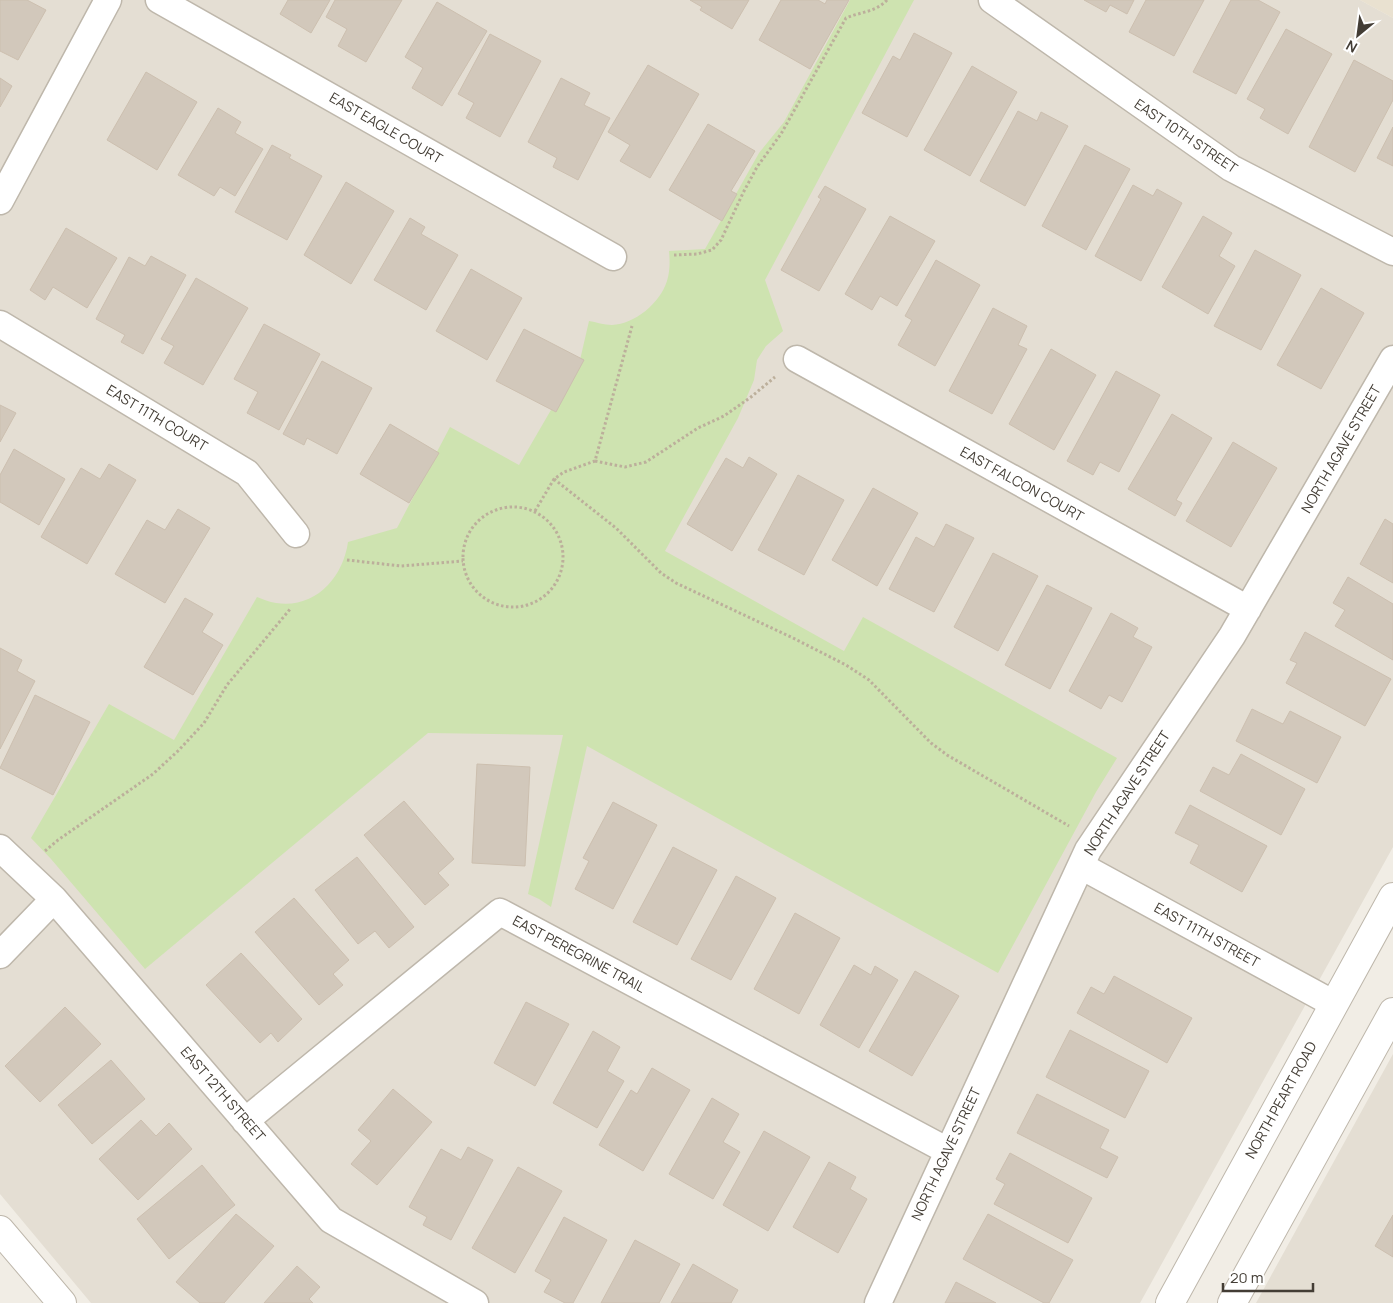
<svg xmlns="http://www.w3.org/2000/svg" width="1393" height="1303" viewBox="0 0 1393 1303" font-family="Manrope,sans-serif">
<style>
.residential{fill:#e4ded3}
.education{fill:#e9e1d0}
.green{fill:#cee3b0}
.building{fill:#d2c8bb;stroke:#ccbfaf}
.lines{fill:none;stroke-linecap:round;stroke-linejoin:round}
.minor-casing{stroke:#beb7ab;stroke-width:29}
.tertiary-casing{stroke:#beb7ab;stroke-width:30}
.path{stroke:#bcaf9b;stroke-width:3;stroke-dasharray:2.5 2.5;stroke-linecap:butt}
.minor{stroke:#fff;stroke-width:26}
.tertiary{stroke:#fff;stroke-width:28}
.labels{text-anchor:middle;stroke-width:4;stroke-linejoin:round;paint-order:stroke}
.street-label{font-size:14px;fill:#433d35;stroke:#fff}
</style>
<rect width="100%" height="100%" fill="#f1ede5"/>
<path class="residential" d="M 0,0 L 1360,0 L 1393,18 L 1393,847 L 1140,1303 L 91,1303 L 0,1194 Z
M 1393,1054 L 1393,1303 L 1256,1303 Z"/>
<path class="education" d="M 1360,0 L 1393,0 L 1393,18 Z"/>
<path class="green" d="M 850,0 L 914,0 L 765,280 L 783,331 L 766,346 L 757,360 L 754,380 L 738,418 L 665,551 L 844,651 L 863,617 L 1117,758 L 1096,792 L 998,973 L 587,746 L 551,907 L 539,899 L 528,894 L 563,735 L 428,733 L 145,969 L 51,859 L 31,838 L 109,704 L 174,740 L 257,597 C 263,599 269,602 276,603 C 315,609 343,578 348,542 L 397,528 L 450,427 L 519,465 L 580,360 L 589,321 C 596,322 604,325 612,325 C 635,324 660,303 667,281 C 670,271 670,261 669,251 L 705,249 L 759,153 L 784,122 Z"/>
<path class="building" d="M 0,0 L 27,0 L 46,10 L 18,60 L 0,51 Z
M 288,0 L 330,0 L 311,33 L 280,14 Z
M 335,0 L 402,0 L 366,62 L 338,46 L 347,29 L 326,17 Z
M 690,0 L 749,0 L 732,29 L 700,10 L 702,7 Z
M 781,0 L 818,0 L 825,4 L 827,0 L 849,0 L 810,69 L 759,40 Z
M 1084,0 L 1134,0 L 1127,14 L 1110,5 L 1106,12 Z
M 1146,0 L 1204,0 L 1174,56 L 1129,32 Z
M 1231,0 L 1258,0 L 1280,12 L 1236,94 L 1193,72 Z
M 437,2 L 487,31 L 442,106 L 412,88 L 423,68 L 405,57 Z
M 1286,29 L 1332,54 L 1288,134 L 1260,118 L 1265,109 L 1247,99 Z
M 914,33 L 952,53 L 907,137 L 862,113 L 893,56 L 900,60 Z
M 490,34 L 541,61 L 500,137 L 466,118 L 474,103 L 458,94 Z
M 1354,60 L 1393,81 L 1393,100 L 1355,172 L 1309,147 Z
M 648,65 L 699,94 L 650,178 L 620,161 L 630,145 L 608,132 Z
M 972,66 L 1017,92 L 970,176 L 924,150 Z
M 146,72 L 197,102 L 157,170 L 107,140 Z
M 0,78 L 12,86 L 0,107 Z
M 561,78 L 590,93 L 584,105 L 610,118 L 578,180 L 553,167 L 557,158 L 528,142 Z
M 218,108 L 241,122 L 235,133 L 263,149 L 235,196 L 220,187 L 214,196 L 178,175 Z
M 1018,111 L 1037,121 L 1041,112 L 1068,126 L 1025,206 L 980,181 Z
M 708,124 L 755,151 L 731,191 L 737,194 L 722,221 L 669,190 Z
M 1393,127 L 1393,166 L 1377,158 Z
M 272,145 L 291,155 L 289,158 L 322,176 L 287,240 L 235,212 Z
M 1085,145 L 1130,169 L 1086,250 L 1042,226 Z
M 346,182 L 394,211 L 351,284 L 304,255 Z
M 1133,185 L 1153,196 L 1157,189 L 1182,203 L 1141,281 L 1095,256 Z
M 825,186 L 866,209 L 819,291 L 781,270 L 821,199 L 818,197 Z
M 890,216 L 935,241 L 897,306 L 880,296 L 872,310 L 845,294 Z
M 1203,216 L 1232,233 L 1219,256 L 1235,266 L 1208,314 L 1162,287 Z
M 410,218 L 425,227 L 421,234 L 458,255 L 426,310 L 374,280 Z
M 66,228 L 117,258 L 87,308 L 53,287 L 45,300 L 30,290 Z
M 1255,250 L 1301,275 L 1261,350 L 1214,326 Z
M 151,256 L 186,275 L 143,354 L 121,342 L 125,335 L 96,319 L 129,257 L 145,266 Z
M 936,260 L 980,285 L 935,366 L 898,345 L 912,320 L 905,316 Z
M 471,269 L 522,298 L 487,360 L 436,331 Z
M 196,278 L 248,308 L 203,385 L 164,363 L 174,346 L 161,339 Z
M 1321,288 L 1364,313 L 1321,389 L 1277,365 Z
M 993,308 L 1027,326 L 1018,345 L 1027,349 L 992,414 L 949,391 Z
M 264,324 L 320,354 L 279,430 L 247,413 L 258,392 L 234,379 Z
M 524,329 L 584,360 L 556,412 L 496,381 Z
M 1051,349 L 1096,375 L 1054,450 L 1009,424 Z
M 322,361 L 372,388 L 337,454 L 307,438 L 304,445 L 283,434 Z
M 1116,371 L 1160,395 L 1119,472 L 1100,462 L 1093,475 L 1067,461 Z
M 0,405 L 16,413 L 0,442 Z
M 1172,414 L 1212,438 L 1176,500 L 1182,503 L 1175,516 L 1128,489 Z
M 390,424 L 439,453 L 409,503 L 360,474 Z
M 1233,442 L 1277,468 L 1231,547 L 1186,521 Z
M 14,449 L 65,479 L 39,525 L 0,502 L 0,475 Z
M 749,457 L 777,474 L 732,551 L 687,524 L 726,458 L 743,468 Z
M 109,464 L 136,480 L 87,564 L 41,537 L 81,468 L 100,479 Z
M 798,475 L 844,500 L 804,575 L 758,550 Z
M 873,488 L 918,513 L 877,586 L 832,560 Z
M 178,509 L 210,528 L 165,603 L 115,574 L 147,520 L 165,530 Z
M 1385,519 L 1393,524 L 1393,583 L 1360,564 Z
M 946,524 L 974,538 L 934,612 L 889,589 L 916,537 L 934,547 Z
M 993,553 L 1038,576 L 998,651 L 954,627 Z
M 1348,577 L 1393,604 L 1393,660 L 1335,626 L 1345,610 L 1333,603 Z
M 1047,585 L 1092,608 L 1050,689 L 1005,665 Z
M 185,598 L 213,614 L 202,632 L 223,645 L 193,695 L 144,667 Z
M 1111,613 L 1138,628 L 1133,637 L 1152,647 L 1122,702 L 1109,695 L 1101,709 L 1069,691 Z
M 1305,632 L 1391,679 L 1365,726 L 1286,683 L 1297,663 L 1290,660 Z
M 0,648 L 22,660 L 17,671 L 35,681 L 0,749 Z
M 35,695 L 90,722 L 53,795 L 0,768 Z
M 1252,709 L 1283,724 L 1290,711 L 1341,737 L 1317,783 L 1236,741 Z
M 1241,754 L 1305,789 L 1281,835 L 1200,791 L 1213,767 L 1229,775 Z
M 477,764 L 530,767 L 525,866 L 472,863 Z
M 404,801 L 454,859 L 438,873 L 449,885 L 425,905 L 364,835 Z
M 613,802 L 657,825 L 613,909 L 575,889 L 589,861 L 583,858 Z
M 1190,805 L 1267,846 L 1242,892 L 1190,863 L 1199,845 L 1175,833 Z
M 673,847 L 717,870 L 677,945 L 633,922 Z
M 357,857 L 414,927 L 389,948 L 375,931 L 358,944 L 315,890 Z
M 736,876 L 776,898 L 731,980 L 691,959 Z
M 294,898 L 349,960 L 333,974 L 343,985 L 319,1005 L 255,932 Z
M 795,913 L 840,938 L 799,1014 L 754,989 Z
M 241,953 L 302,1019 L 278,1042 L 271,1033 L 260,1043 L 206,985 Z
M 854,965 L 871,975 L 875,966 L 898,980 L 859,1048 L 820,1025 Z
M 915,971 L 959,996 L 912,1076 L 869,1051 Z
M 1114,976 L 1192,1018 L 1167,1063 L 1077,1013 L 1091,987 L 1104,994 Z
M 526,1002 L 569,1024 L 535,1086 L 494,1063 Z
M 65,1007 L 101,1044 L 40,1102 L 5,1066 Z
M 1070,1030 L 1149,1071 L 1125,1118 L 1046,1077 Z
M 593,1031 L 620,1047 L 607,1071 L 624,1081 L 597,1128 L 553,1103 Z
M 111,1060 L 145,1099 L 92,1144 L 58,1105 Z
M 652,1068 L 690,1090 L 643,1171 L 599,1145 L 631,1090 L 637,1094 Z
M 393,1089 L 432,1122 L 377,1185 L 351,1164 L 371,1141 L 358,1130 Z
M 1037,1094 L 1109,1130 L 1100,1148 L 1118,1157 L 1107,1178 L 1017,1133 Z
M 712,1098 L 739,1114 L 723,1142 L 740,1152 L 713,1199 L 669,1174 Z
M 141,1120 L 156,1136 L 169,1123 L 192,1149 L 138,1200 L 99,1159 Z
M 764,1131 L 810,1157 L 768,1231 L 723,1205 Z
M 468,1147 L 493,1160 L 451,1240 L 423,1225 L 427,1217 L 409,1207 L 441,1149 L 461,1160 Z
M 1010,1153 L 1092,1198 L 1068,1243 L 994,1204 L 1005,1184 L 996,1179 Z
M 829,1162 L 856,1177 L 850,1189 L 867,1199 L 838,1253 L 793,1227 Z
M 202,1165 L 235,1205 L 169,1259 L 137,1219 Z
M 518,1167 L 562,1191 L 515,1273 L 472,1248 Z
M 236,1214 L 274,1246 L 224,1303 L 200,1303 L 176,1282 Z
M 988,1214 L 1073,1260 L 1049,1303 L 1044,1303 L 963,1259 Z
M 1393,1215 L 1393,1257 L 1375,1246 Z
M 564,1217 L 607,1240 L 573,1303 L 565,1303 L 544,1292 L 551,1280 L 535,1271 Z
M 635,1240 L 680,1264 L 659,1303 L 601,1303 Z
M 693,1264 L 738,1290 L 731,1303 L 671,1303 Z
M 297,1266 L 320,1287 L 309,1299 L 313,1303 L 264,1303 Z
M 956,1282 L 996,1303 L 945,1303 Z"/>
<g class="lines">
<defs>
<path id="minor" d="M 159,0 L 613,257
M 992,0 L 1231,168 L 1393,252
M 0,201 L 108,0
M 0,324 L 247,473 L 296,534
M 797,359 L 1248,609
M 0,848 L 54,899 L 331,1220 L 475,1303
M 1081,866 L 1334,1004
M 0,955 L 54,899
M 245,1121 L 500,912 L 948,1151
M 878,1303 L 1088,850 L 1232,636 L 1393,359"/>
<path id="tertiary" d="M 0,1230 L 62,1303
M 1170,1303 L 1393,897
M 1232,1303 L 1393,1012"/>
</defs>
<use href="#minor" class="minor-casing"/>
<use href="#tertiary" class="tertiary-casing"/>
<path class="path" d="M 674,255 L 697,254 L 712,250 L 721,240 L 743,193 L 757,167 L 781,134 L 846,18 C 860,12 876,12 887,0
M 595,461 L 625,467 L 646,462 L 698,428 L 724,416 L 751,397 L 775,377
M 554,479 L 616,528 L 661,573 L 676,583 L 793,638 L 846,665 L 869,680 L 931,743 L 947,755 L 1069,826
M463 557a50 50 0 1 1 100 0a50 50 0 1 1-100 0Z
M 535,511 L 554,479 L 564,472 L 595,461 L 632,326
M 347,560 L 401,566 L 463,561
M 45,851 L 58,840 L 153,774 L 179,750 L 204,723 L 227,685 L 291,608"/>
<use href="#minor" class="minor"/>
<use href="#tertiary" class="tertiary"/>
</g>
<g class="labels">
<g class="street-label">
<text transform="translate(386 128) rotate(30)" y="5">EAST EAGLE COURT</text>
<text transform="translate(1186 136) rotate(34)" y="5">EAST 10TH STREET</text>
<text transform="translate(157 418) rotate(31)" y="5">EAST 11TH COURT</text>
<text transform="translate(1341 449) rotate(-60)" y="5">NORTH AGAVE STREET</text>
<text transform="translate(1022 484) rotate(29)" y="5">EAST FALCON COURT</text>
<text transform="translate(1127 793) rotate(-57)" y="5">NORTH AGAVE STREET</text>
<text transform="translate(1207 935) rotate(29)" y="5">EAST 11TH STREET</text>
<text transform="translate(579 954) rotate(28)" y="5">EAST PEREGRINE TRAIL</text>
<text transform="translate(223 1094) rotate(49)" y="5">EAST 12TH STREET</text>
<text transform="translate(1281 1100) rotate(-61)" y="5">NORTH PEART ROAD</text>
<text transform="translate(946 1154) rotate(-65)" y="5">NORTH AGAVE STREET</text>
</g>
</g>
<g transform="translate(1358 35) rotate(209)" stroke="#ffffff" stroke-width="4" paint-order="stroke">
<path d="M0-4L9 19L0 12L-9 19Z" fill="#433d35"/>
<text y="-8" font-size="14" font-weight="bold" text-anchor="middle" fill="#433d35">N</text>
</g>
<path d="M1223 1283v8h90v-8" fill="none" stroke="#433d35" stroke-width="2.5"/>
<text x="1230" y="1283" font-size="15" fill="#433d35" stroke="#ffffff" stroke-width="4" paint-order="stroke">20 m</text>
</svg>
